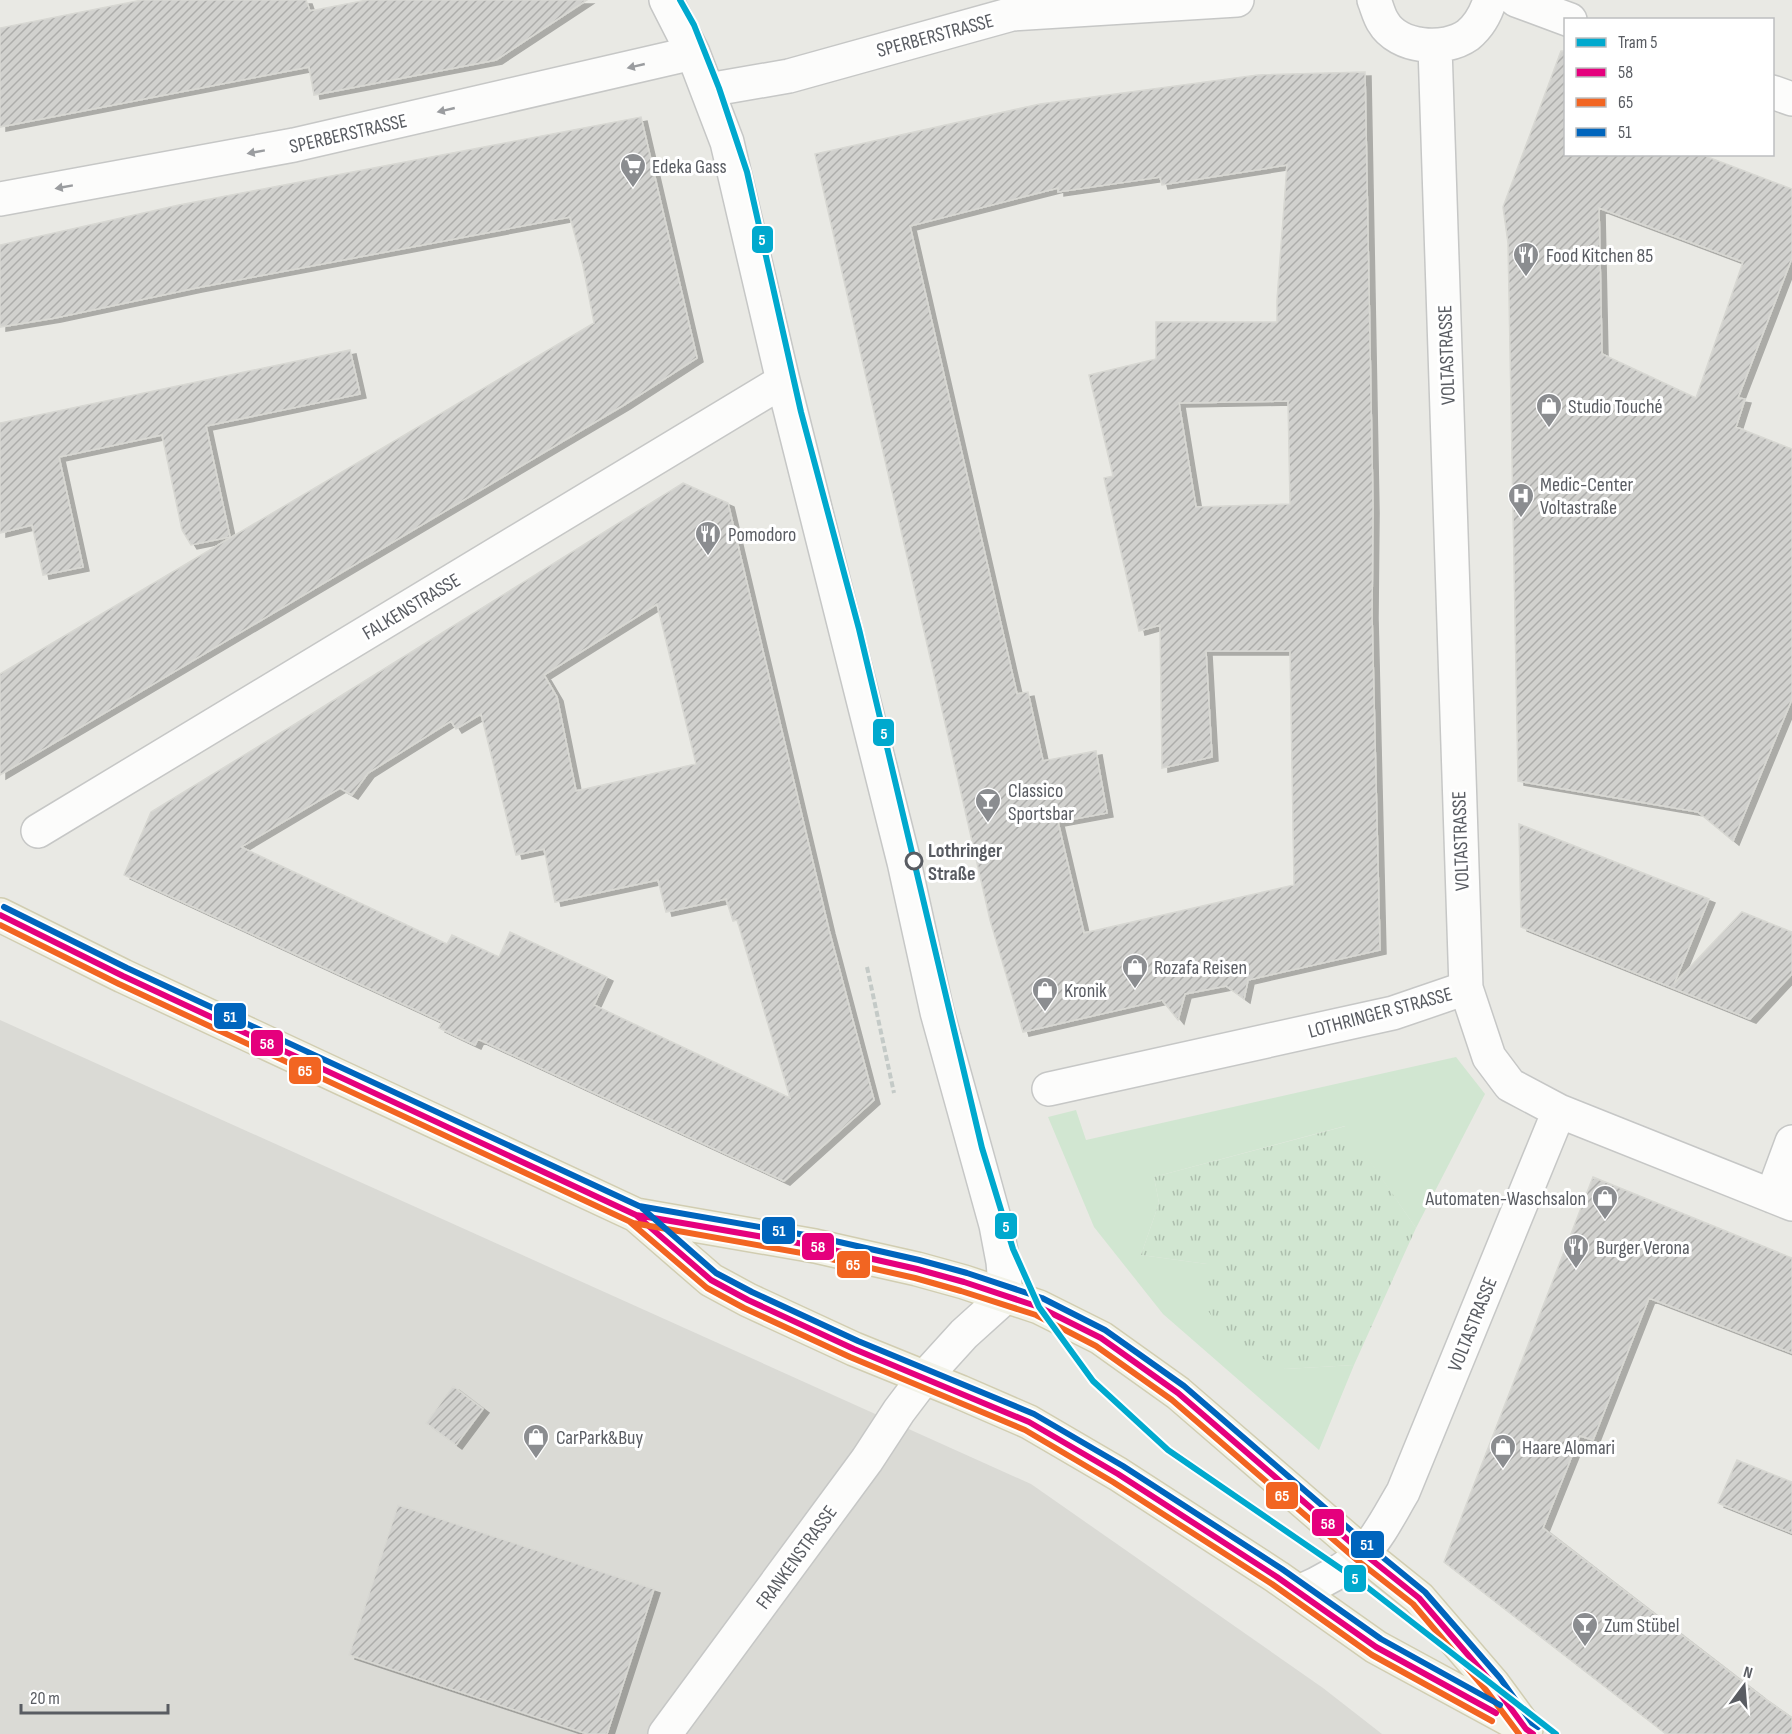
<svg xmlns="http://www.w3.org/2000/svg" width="1792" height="1734" viewBox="0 0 1792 1734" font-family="'Sofia Sans Condensed',sans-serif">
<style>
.industrial{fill:#dadad5}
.grass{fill:#d1e6d1}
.park{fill:url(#park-tufts)}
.building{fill:url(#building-hatch);stroke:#d8d8d3;stroke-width:1.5;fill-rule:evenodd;filter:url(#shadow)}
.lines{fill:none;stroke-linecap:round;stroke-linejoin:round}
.minor-casing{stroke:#c6c7c6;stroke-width:36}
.primary-casing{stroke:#d1cdb1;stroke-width:36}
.path{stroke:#c4cac7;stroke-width:4;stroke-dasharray:6 3;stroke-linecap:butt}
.minor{stroke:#fcfcfb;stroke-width:33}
.primary{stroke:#f2f2e7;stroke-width:33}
.bus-1-casing{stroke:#fff;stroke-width:10}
.bus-2-casing{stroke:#fff;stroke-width:10}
.bus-3-casing{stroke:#fff;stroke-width:10}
.bus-1{stroke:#e5007d;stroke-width:6}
.bus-2{stroke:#f26522;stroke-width:6}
.bus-3{stroke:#0065bd;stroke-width:6}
.tram-1-casing{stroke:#fff;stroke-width:10}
.tram-1{stroke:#00a9ce;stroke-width:6}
.oneway{fill:#9a9c9f}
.stop-dot{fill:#fff;stroke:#595c62;stroke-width:3}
.labels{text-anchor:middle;stroke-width:6;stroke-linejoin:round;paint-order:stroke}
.street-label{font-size:20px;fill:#595c62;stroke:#fff}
.poi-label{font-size:20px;fill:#595c62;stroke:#fff;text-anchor:start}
.stop-label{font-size:20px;font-weight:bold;fill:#595c62;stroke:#fff;text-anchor:start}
.line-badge{stroke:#fff;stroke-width:2}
.badge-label{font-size:16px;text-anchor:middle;font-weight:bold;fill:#fff}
</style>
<defs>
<pattern id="park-tufts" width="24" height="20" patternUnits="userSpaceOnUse" patternTransform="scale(1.5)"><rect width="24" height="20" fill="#d1e6d1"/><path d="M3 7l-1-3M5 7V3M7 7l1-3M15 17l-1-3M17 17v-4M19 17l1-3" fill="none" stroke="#adbead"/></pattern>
<pattern id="building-hatch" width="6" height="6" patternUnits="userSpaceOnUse" patternTransform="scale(1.5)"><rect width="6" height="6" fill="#d1d1ce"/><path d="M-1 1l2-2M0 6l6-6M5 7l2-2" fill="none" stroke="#adadab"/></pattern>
<filter id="shadow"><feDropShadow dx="6" dy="4" stdDeviation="0" flood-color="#0004"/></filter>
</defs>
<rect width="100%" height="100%" fill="#e9e9e4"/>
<path class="industrial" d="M 0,1020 L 1031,1484 L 1323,1688 L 1382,1734 L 0,1734 Z"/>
<path class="grass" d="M 1456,1057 L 1485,1094 L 1416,1228 L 1345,1126 L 1154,1177 L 1159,1203 L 1141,1255 L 1207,1264 L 1285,1369 L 1354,1365 L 1319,1450 L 1163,1314 L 1094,1227 L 1048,1117 L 1076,1110 L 1086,1140 Z"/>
<path class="park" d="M 1346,1126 L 1416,1228 L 1354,1365 L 1285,1369 L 1230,1344 L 1201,1300 L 1207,1264 L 1141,1255 L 1159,1203 L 1154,1177 Z"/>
<path class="building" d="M 142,0 L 306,0 L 310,11 L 367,0 L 587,0 L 496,60 L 314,95 L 309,67 L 0,127 L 0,28 Z
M 1561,51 L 1566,51 L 1566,154 L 1700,154 L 1792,189 L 1792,258 L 1738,398 L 1745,399 L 1736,427 L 1792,449 L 1792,699 L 1733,841 L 1698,812 L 1518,781 L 1508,243 L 1503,207 ZM 1599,208 L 1743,262 L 1696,398 L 1602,354 Z
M 1365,72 L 1373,509 L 1372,614 L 1380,950 L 1248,980 L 1244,999 L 1226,986 L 1185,994 L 1178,1020 L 1162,1000 L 1023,1032 L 990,920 L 815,154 L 1040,104 L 1258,75 ZM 1287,165 L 1277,300 L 1277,322 L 1156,322 L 1156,359 L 1089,375 L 1113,476 L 1104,478 L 1139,631 L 1160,625 L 1162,768 L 1212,757 L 1206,651 L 1290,651 L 1294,885 L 1084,933 L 1058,822 L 1107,813 L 1096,751 L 1043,761 L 1028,692 L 1017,694 L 910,226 L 1058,188 L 1058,192 L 1160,177 L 1162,185 ZM 1288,401 L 1290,504 L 1196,507 L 1179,403 Z
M 641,117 L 697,358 L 624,405 L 0,775 L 0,674 L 594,323 L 583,266 L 570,217 L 196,288 L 55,318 L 0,327 L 0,245 L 179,205 Z
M 350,350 L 360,394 L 206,426 L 230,537 L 191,545 L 182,530 L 162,435 L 59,457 L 83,567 L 43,575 L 32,525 L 0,533 L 0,423 Z
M 683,483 L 728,503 L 829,930 L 874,1100 L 784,1181 L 478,1039 L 475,1045 L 458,1037 L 439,1028 L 442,1022 L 124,875 L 151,812 L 318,710 ZM 657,604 L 696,764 L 576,791 L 557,697 L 544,675 ZM 481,714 L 516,855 L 544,849 L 555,902 L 658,880 L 666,912 L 726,899 L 733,921 L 737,920 L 790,1098 L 594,1005 L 607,977 L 510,932 L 499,957 L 452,935 L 447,944 L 241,847 L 340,788 L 352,795 L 368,773 L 451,721 L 456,729 Z
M 1519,824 L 1709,899 L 1674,984 L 1742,912 L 1792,932 L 1792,974 L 1750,1019 L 1521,927 Z
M 1593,1177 L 1792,1258 L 1792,1353 L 1649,1298 L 1593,1440 L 1580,1436 L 1543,1528 L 1761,1696 L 1792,1718 L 1792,1734 L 1666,1734 L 1444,1562 Z
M 453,1386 L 483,1409 L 456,1445 L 426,1423 Z
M 1737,1460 L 1792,1482 L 1792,1533 L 1718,1503 Z
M 398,1505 L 654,1589 L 607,1734 L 587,1734 L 349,1655 Z"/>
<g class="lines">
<defs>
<path id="minor" d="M 1374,0 C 1377,7 1379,16 1383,22 C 1398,48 1444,52 1468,35 C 1479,26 1486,13 1490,0
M 1516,0 L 1570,20
M 708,90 L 789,76 L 1012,14 L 1237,0
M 1772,92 L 1792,99
M 0,199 L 294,145 L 693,53
M 38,831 L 783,381
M 1049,1089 L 1393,1013 L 1466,988
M 1559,1111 L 1792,1204
M 1772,1196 L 1792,1142
M 1299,1592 C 1318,1584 1350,1567 1364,1552 C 1380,1535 1391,1512 1403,1492 L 1559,1111 L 1510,1085 L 1489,1057 L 1466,988 L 1435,47
M 665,1734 L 867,1460 L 899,1411 L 924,1378 L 964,1334 L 1006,1296 L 1003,1262 L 996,1225 L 937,1012 L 904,862 L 783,381 L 727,142 L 693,53 L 666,0"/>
<path id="primary" d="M 0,915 L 123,976 L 636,1215 L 815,1246 L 917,1269 L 964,1282 L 1039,1307 L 1101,1338 L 1178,1393 L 1363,1553 L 1419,1598 L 1493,1684 L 1526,1729
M 636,1215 L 711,1280 L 748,1300 L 854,1349 L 960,1392 L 1029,1422 L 1118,1474 L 1277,1577 L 1376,1647 L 1516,1723"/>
</defs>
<use href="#minor" class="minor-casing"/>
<use href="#primary" class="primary-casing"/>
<path class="path" d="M 867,967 L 894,1093"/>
<use href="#minor" class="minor"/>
<use href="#primary" class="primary"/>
<defs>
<path id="bus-1" d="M 0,915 L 123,976 L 636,1215 L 815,1246 L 917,1269 L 964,1282 L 1039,1307 L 1101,1338 L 1178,1393 L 1363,1553 L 1419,1598 L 1493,1684 L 1526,1729 L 1533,1734
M 636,1215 L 711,1280 L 748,1300 L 854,1349 L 1029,1422 L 1118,1474 L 1277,1577 L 1376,1647 L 1496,1713"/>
<path id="bus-2" d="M 0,925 L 119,984 L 633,1223 L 813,1255 L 915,1278 L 961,1291 L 1036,1315 L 1096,1346 L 1172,1400 L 1357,1560 L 1413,1604 L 1486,1690 L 1519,1734
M 630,1222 L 707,1288 L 744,1308 L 850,1357 L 1025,1430 L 1113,1482 L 1272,1584 L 1372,1655 L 1492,1721"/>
<path id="bus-3" d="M 4,907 L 127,968 L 639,1206 L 817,1237 L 919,1260 L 967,1273 L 1042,1298 L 1105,1330 L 1184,1386 L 1369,1546 L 1425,1592 L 1500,1678 L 1532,1723 L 1538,1727
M 642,1208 L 716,1273 L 752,1292 L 858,1341 L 1034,1414 L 1123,1466 L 1282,1569 L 1381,1639 L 1500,1705"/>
</defs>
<use href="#bus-1" class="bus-1-casing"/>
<use href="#bus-2" class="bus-2-casing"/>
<use href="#bus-3" class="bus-3-casing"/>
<use href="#bus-1" class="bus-1"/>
<use href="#bus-2" class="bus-2"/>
<use href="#bus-3" class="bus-3"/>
<defs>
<path id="tram-1" d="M 680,0 L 694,25 L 719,88 L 747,172 L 801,412 L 859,629 L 982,1148 L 1013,1249 L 1039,1307 L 1093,1381 L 1168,1450 L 1363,1584 L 1556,1734"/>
</defs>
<use href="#tram-1" class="tram-1-casing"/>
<use href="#tram-1" class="tram-1"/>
</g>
<defs><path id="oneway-solid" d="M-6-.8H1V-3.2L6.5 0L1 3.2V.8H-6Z" transform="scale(1.5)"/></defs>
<g class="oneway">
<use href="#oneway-solid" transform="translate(636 66) rotate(167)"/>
<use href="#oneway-solid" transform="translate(446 110) rotate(167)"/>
<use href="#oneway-solid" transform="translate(256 152) rotate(170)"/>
<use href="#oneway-solid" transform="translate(64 187) rotate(170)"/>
</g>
<defs>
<symbol id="supermarket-pin" viewBox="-11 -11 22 30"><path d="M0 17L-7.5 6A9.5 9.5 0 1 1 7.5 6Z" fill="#8b8d90" stroke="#fff"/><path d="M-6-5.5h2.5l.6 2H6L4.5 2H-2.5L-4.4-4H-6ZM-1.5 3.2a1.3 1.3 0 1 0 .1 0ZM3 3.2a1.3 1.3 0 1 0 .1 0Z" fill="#fff"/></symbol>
<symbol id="restaurant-pin" viewBox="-11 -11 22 30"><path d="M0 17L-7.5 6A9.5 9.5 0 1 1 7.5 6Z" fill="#8b8d90" stroke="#fff"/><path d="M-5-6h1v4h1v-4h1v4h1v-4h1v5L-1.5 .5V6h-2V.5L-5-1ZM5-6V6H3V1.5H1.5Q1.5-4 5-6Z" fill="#fff"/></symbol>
<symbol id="shop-pin" viewBox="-11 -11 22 30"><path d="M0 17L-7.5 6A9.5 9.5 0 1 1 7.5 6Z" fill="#8b8d90" stroke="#fff"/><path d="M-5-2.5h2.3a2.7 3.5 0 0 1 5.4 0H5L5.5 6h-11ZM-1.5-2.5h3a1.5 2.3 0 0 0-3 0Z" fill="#fff"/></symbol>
<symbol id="hospital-pin" viewBox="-11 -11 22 30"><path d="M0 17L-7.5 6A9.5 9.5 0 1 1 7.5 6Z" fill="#8b8d90" stroke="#fff"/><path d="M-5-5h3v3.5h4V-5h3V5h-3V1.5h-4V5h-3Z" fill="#fff"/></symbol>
<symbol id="bar-pin" viewBox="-11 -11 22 30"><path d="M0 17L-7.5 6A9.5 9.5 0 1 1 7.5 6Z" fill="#8b8d90" stroke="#fff"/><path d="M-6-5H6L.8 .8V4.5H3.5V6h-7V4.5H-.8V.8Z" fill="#fff"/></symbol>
</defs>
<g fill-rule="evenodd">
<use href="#supermarket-pin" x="618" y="151" width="30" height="40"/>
<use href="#restaurant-pin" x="1511" y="240" width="30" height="40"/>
<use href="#shop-pin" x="1534" y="391" width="30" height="40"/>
<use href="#hospital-pin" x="1506" y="481" width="30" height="40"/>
<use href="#restaurant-pin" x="693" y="519" width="30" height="40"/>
<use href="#bar-pin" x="973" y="786" width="30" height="40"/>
<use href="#shop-pin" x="1120" y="952" width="30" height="40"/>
<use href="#shop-pin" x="1030" y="975" width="30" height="40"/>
<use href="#shop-pin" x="1590" y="1183" width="30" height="40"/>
<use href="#restaurant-pin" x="1561" y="1232" width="30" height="40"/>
<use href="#shop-pin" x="521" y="1422" width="30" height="40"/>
<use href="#shop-pin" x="1488" y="1432" width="30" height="40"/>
<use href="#bar-pin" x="1570" y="1610" width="30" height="40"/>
</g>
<circle class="stop-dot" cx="914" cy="861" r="8"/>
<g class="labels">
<g class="street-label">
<text transform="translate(935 35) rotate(-15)" y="7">SPERBERSTRASSE</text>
<text transform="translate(348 133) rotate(-13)" y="7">SPERBERSTRASSE</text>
<text transform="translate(1446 355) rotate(-92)" y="7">VOLTASTRASSE</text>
<text transform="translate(411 606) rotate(-31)" y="7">FALKENSTRASSE</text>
<text transform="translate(1460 841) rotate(-92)" y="7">VOLTASTRASSE</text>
<text transform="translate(1380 1012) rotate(-15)" y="7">LOTHRINGER STRASSE</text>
<text transform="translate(1472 1324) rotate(-68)" y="7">VOLTASTRASSE</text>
<text transform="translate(796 1557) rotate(-54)" y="7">FRANKENSTRASSE</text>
</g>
<g class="poi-label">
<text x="652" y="173">Edeka Gass</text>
<text x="1546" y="262">Food Kitchen 85</text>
<text x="1568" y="413">Studio Touché</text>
<text x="1540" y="491">Medic-Center<tspan x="1540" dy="23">Voltastraße</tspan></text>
<text x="728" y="541">Pomodoro</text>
<text x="1008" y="797">Classico<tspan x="1008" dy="23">Sportsbar</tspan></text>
<text x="1154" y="974">Rozafa Reisen</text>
<text x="1064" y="997">Kronik</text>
<text x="1586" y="1205" text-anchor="end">Automaten-Waschsalon</text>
<text x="1596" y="1254">Burger Verona</text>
<text x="556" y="1444">CarPark&amp;Buy</text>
<text x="1522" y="1454">Haare Alomari</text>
<text x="1604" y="1632">Zum Stübel</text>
</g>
<g class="stop-label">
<text x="928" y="857">Lothringer<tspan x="928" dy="23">Straße</tspan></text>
</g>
</g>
<g class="line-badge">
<rect x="751" y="225" width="23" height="29" rx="6" fill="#00a9ce"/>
<rect x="872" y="718" width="23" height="29" rx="6" fill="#00a9ce"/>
<rect x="213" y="1002" width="34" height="28" rx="6" fill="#0065bd"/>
<rect x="250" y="1029" width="34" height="28" rx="6" fill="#e5007d"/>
<rect x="288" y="1056" width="34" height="29" rx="6" fill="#f26522"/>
<rect x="994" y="1212" width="24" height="28" rx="6" fill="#00a9ce"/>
<rect x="761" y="1216" width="35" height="29" rx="6" fill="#0065bd"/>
<rect x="801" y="1232" width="34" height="29" rx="6" fill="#e5007d"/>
<rect x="836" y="1250" width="35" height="29" rx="6" fill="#f26522"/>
<rect x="1265" y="1481" width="34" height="29" rx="6" fill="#f26522"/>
<rect x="1311" y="1508" width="34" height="29" rx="6" fill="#e5007d"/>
<rect x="1350" y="1530" width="35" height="29" rx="6" fill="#0065bd"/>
<rect x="1343" y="1564" width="24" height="29" rx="6" fill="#00a9ce"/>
</g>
<g class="badge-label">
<text x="762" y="245">5</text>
<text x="884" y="739">5</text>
<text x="230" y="1022">51</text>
<text x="267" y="1049">58</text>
<text x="305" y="1076">65</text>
<text x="1006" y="1232">5</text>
<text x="779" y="1236">51</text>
<text x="818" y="1252">58</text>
<text x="853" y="1270">65</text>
<text x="1282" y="1501">65</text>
<text x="1328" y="1529">58</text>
<text x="1367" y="1550">51</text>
<text x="1355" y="1584">5</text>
</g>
<rect x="1564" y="18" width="210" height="138" fill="#ffffff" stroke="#bdbec0" stroke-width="1.5"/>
<rect x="1576" y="38" width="30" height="9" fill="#00a9ce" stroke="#bdbec0" stroke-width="1.5"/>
<text x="1618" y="48" font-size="18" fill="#595c62">Tram 5</text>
<rect x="1576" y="68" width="30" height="9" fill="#e5007d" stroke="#bdbec0" stroke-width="1.5"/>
<text x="1618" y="78" font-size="18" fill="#595c62">58</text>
<rect x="1576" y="98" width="30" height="9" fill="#f26522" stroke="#bdbec0" stroke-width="1.5"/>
<text x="1618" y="108" font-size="18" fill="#595c62">65</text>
<rect x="1576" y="128" width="30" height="9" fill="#0065bd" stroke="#bdbec0" stroke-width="1.5"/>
<text x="1618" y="138" font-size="18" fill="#595c62">51</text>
<g transform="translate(1744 1686) rotate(16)" stroke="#ffffff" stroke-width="4.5" paint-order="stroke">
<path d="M0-4.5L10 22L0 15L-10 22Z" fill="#595c62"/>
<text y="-9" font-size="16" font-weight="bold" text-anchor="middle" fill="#595c62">N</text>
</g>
<path d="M21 1704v9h147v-9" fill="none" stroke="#595c62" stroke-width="3"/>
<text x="30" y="1704" font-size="18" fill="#595c62" stroke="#ffffff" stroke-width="4.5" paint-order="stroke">20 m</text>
</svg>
